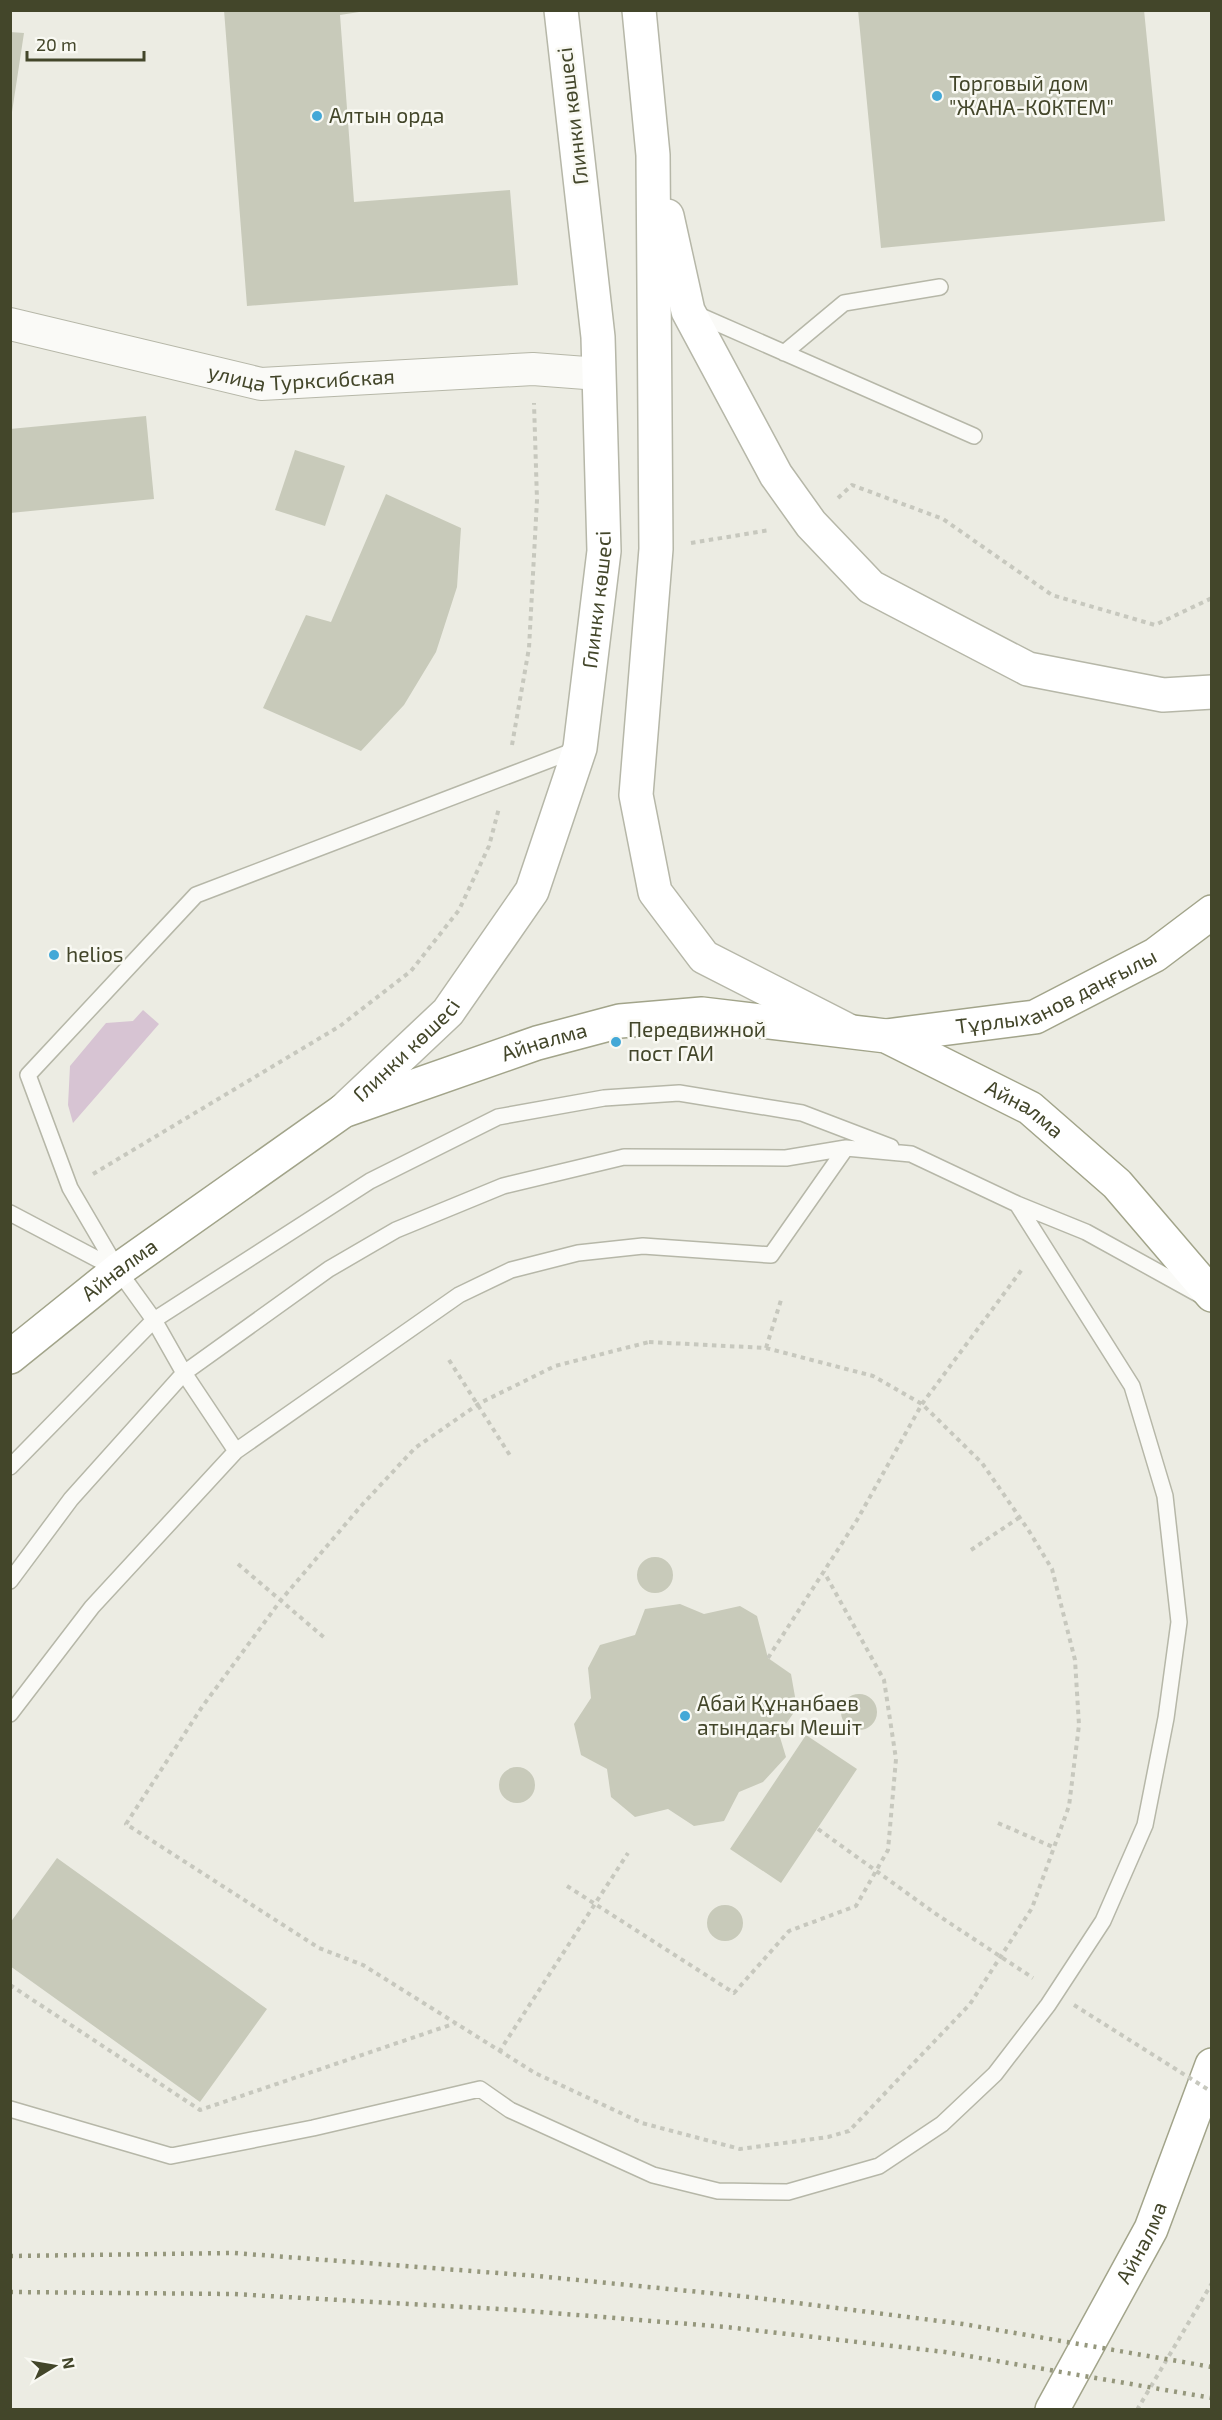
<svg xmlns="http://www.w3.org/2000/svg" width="1222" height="2420" viewBox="0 0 1222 2420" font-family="'Exo 2',sans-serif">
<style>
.green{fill:#d7c4d3}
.building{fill:#c8caba}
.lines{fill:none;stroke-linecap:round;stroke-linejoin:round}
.service-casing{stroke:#b6b7a8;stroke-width:18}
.minor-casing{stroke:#b6b7a8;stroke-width:34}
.secondary-casing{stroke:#b6b7a8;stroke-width:36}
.trunk-casing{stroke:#a2a48a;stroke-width:36}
.path{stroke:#c7c8be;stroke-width:4;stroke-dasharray:4.5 4.5;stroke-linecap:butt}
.service{stroke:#fafaf7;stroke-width:15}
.minor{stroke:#fafaf7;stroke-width:32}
.secondary{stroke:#fff;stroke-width:33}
.trunk{stroke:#fff;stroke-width:33}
.rail{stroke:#95977c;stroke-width:4.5;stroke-dasharray:3 6;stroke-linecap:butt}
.path-bridge{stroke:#c7c8be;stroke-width:4;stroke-dasharray:4.5 4.5;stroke-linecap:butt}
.poi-dot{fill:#43a8d7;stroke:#f9f9f3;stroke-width:2}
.labels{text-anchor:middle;stroke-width:5;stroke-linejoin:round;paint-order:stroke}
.poi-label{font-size:21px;fill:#43462a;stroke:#f9f9f3;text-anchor:start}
.street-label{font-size:21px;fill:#43462a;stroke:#f9f9f3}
</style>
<rect width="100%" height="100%" fill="#ecece3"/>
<path class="green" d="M 143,1010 L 159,1024 L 73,1123 L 68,1105 L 70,1066 L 106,1023 L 133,1021 Z"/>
<path class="building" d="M 224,10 L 372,10 L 340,15 L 354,202 L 510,190 L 518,285 L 247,306 Z
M 858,10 L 1144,10 L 1165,221 L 881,248 Z
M 10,32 L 24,33 L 12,112 L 10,112 Z
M 146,416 L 154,499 L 10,513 L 10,429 Z
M 295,450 L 345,466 L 325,526 L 275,510 Z
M 386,494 L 461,528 L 457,587 L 436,652 L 404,705 L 361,751 L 263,708 L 306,615 L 331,622 Z
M637 1575a18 18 0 1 1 36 0a18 18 0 1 1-36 0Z
M 680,1604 L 704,1614 L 740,1606 L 757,1616 L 768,1658 L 791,1674 L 797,1708 L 779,1734 L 786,1757 L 763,1782 L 739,1792 L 724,1821 L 694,1826 L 668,1809 L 635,1817 L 611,1797 L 607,1769 L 581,1755 L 574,1724 L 591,1698 L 588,1668 L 600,1645 L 635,1635 L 645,1609 Z
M841 1712a18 18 0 1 1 36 0a18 18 0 1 1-36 0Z
M 806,1735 L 857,1769 L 781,1883 L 730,1849 Z
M499 1785a18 18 0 1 1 36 0a18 18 0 1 1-36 0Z
M 57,1858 L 267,2009 L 200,2102 L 10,1966 L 10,1923 Z
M707 1923a18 18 0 1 1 36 0a18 18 0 1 1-36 0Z"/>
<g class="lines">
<defs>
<path id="service" d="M 694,313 L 974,436
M 784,353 L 844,303 L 940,287
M 10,1213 L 118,1270
M 236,1451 L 184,1373 L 154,1320 L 118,1270 L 70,1188 L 28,1075 L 196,895 L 578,749
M 10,1467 L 154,1320 L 370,1181 L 498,1117 L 604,1098 L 679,1093 L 802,1113 L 891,1147
M 10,1581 L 71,1499 L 184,1373 L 329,1269 L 396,1230 L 503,1186 L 624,1157 L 786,1158 L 846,1148 L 911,1154 L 1017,1204 L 1086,1232 L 1200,1295
M 10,1714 L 92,1607 L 236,1451 L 459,1295 L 511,1270 L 578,1253 L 643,1246 L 771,1255 L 846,1148
M 10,2109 L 171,2156 L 313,2128 L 480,2089 L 510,2110 L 653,2175 L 718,2191 L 788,2192 L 879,2166 L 942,2124 L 995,2074 L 1048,2005 L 1103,1921 L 1145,1825 L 1166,1718 L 1179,1622 L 1165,1496 L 1132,1386 L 1017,1204"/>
<g id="minor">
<path id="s1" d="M 10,324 L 261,384 L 533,369 L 599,374"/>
</g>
<g id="secondary">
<path d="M 639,10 L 653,155 L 656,549 L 636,795 L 655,892 L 704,957 L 847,1030"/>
<path d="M 667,216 L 688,311 L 776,475 L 811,524 L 871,587 L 1028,669 L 1163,695 L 1212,692"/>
<path id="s2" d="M 343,1111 L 448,1012 L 532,891 L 580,748 L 604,551 L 598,337 L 561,10"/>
</g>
<g id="trunk">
<path id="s3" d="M 886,1036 L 1035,1017 L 1155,955 L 1212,912"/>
<path id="s4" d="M 10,1357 L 118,1270 L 343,1111 L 537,1043 L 620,1021 L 702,1014 L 886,1036 L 1030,1108 L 1117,1184 L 1212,1295"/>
<path id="s5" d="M 1052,2410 L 1151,2229 L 1212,2065"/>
</g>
</defs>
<use href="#service" class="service-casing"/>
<use href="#minor" class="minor-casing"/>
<use href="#secondary" class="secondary-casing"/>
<use href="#trunk" class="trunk-casing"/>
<path class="path" d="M 838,498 L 852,485 L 943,519 L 1052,595 L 1155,625 L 1212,598
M 691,543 L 770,530
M 512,745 L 529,648 L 537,500 L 534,403
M 93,1174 L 340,1026 L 411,971 L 459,910 L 489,846 L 499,808
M 649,1342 L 766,1348 L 873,1376 L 922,1404 L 982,1463 L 1029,1531 L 1052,1569 L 1075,1660 L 1079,1725 L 1069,1806 L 1032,1908 L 970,2004 L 849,2131 L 828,2137 L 740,2149 L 642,2123 L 535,2073 L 363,1965 L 319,1948 L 126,1824 L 202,1707 L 281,1600 L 361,1506 L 415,1448 L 480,1403 L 555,1366 Z
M 766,1348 L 781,1300
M 449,1360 L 511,1457
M 971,1550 L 1020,1517
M 238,1564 L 327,1640
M 768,1658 L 857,1520 L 922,1404 L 1023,1268
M 998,1823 L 1053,1847
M 818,1829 L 936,1914 L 1033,1978
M 567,1886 L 734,1993 L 789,1931 L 856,1906 L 888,1850 L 896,1759 L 884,1680 L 824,1572
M 10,1985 L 200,2110 L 456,2023
M 499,2052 L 628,1853
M 1137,2410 L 1212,2283"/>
<use href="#service" class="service"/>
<use href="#minor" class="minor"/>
<use href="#secondary" class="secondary"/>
<use href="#trunk" class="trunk"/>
<path class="rail" d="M 10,2256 L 234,2253 L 537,2276 L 750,2297 L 963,2324 L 1212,2367
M 10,2292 L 233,2294 L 516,2310 L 726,2327 L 945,2352 L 1212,2398"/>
<path class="path-bridge" d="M 1074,2005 L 1212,2092"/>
</g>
<g class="poi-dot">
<circle cx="937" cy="96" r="6"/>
<circle cx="317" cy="116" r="6"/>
<circle cx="54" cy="955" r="6"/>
<circle cx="616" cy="1042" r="6"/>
<circle cx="685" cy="1716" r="6"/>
</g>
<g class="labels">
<g class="poi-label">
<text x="949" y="91">Торговый дом<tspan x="949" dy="24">"ЖАНА-КОКТЕМ"</tspan></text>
<text x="329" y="123">Алтын орда</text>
<text x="66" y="962">helios</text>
<text x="628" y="1037">Передвижной<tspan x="628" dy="24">пост ГАИ</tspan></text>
<text x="697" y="1711">Абай Құнанбаев<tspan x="697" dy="24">атындағы Мешіт</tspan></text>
</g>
<g class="street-label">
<text transform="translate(573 116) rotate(-97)" y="7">Глинки көшесі</text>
<text dy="7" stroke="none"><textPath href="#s1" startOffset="298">улица Турксибская</textPath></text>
<text dy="7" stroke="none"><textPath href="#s2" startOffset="592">Глинки көшесі</textPath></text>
<text dy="7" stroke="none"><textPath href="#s3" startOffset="178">Тұрлыханов даңғылы</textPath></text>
<text dy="7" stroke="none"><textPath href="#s4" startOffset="627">Айналма</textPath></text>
<text dy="7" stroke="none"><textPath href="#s2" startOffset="88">Глинки көшесі</textPath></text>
<text dy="7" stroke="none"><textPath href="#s4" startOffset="1130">Айналма</textPath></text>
<text dy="7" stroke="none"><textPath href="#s4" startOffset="140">Айналма</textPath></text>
<text dy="7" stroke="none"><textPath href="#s5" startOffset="190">Айналма</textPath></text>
</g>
</g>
<rect width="1222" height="2420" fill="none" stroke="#43462a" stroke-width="24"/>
<g transform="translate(54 2366) rotate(79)" stroke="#f9f9f3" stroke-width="4.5" paint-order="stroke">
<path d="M0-4.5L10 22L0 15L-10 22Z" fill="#43462a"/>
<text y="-9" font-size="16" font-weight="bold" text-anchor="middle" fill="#43462a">N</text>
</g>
<path d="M27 51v9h117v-9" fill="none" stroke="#43462a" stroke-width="3"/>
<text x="36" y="51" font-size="18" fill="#43462a" stroke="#f9f9f3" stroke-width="4.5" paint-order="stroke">20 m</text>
</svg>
